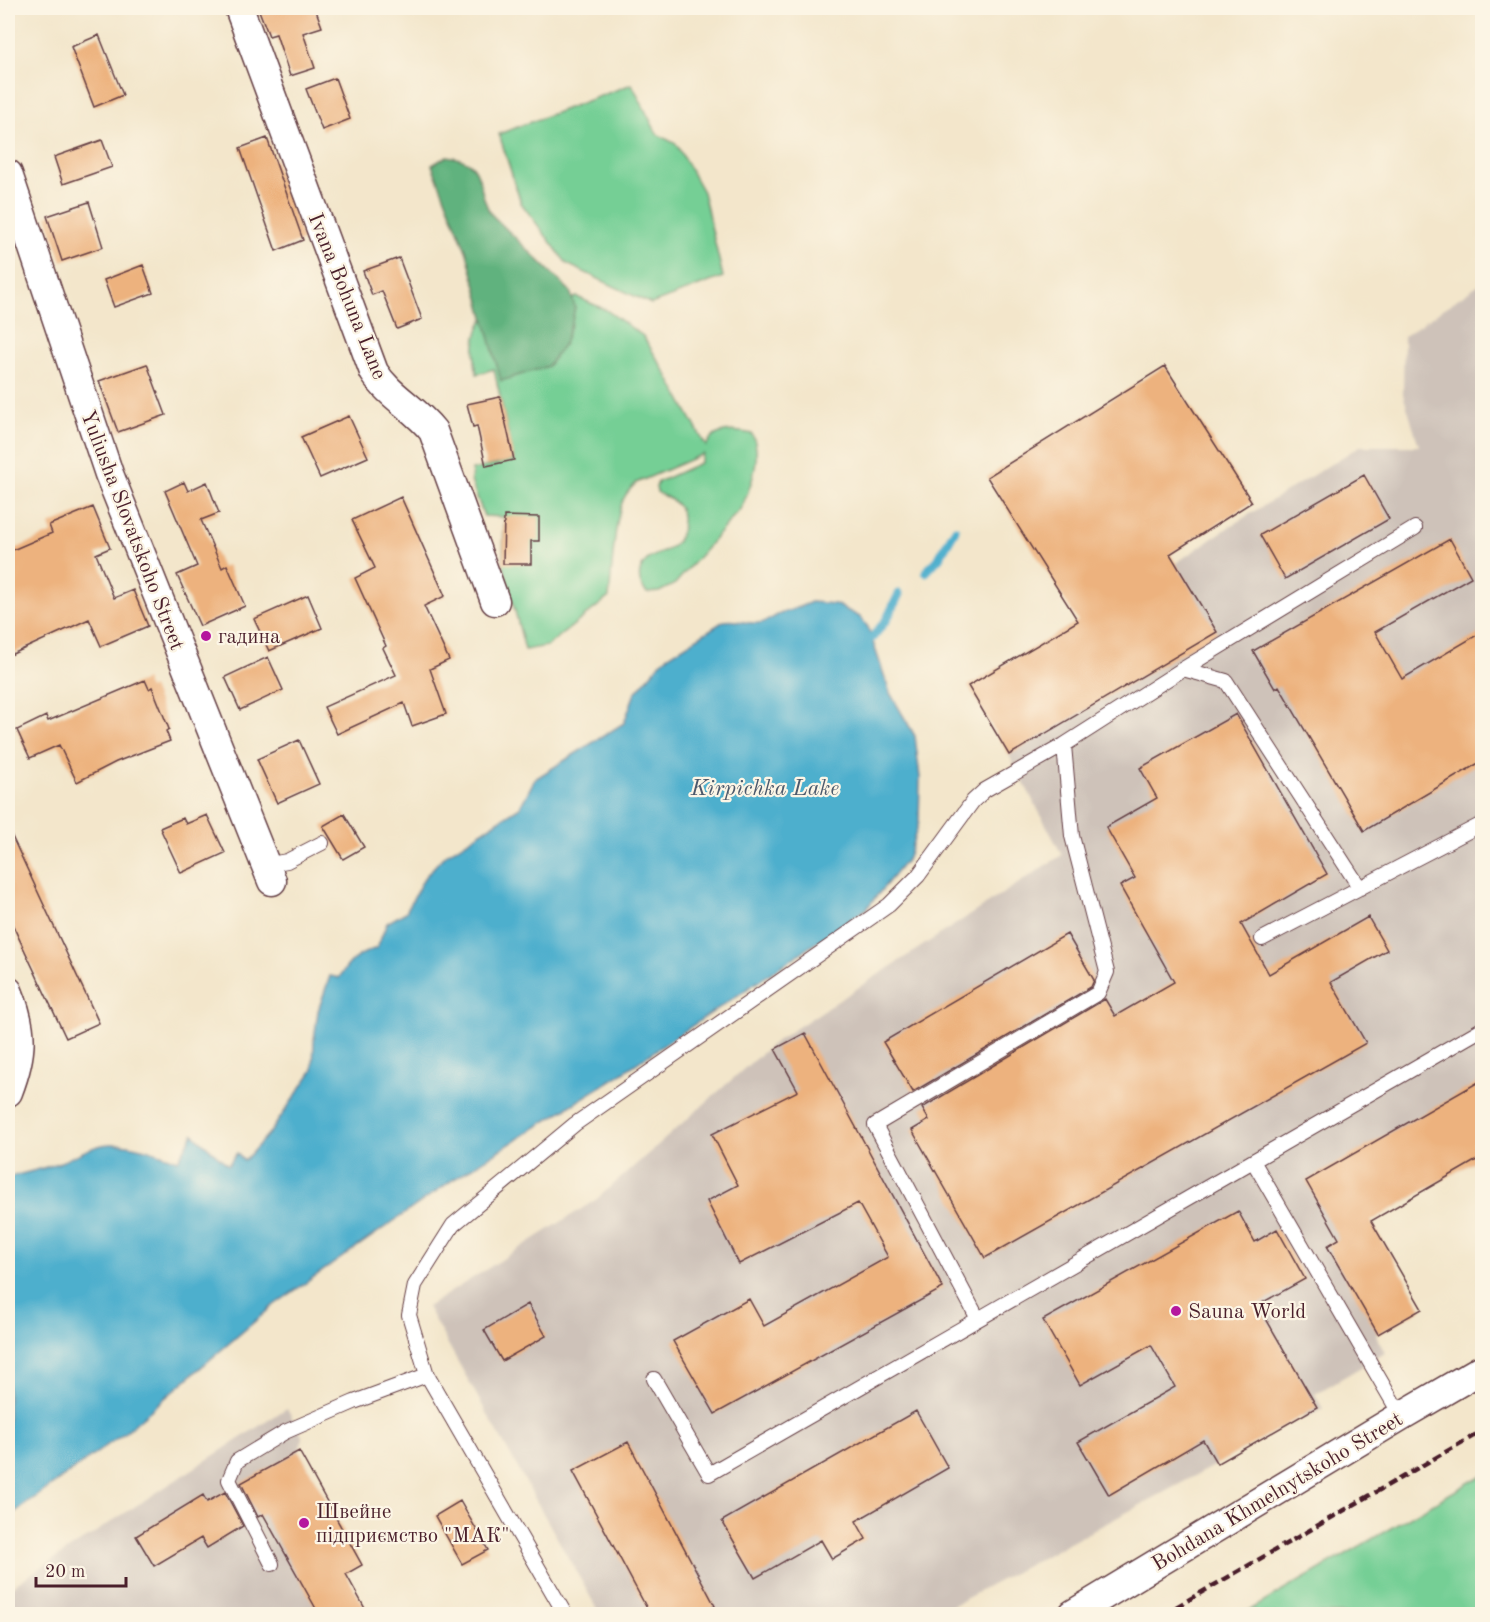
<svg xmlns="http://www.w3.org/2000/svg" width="1490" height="1622" viewBox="0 0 1490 1622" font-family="'Old Standard TT',serif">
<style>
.industrial{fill:#cec2b9}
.green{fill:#75cf95;stroke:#607760;stroke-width:1.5}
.forest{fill:#60b27e;stroke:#556854;stroke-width:1.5}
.water{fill:#4eafcd;stroke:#4c677c;stroke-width:1.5}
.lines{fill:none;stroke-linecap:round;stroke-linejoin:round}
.stream{stroke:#4eafcd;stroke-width:9}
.building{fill:#edb27e}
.lane-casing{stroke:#633d43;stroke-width:16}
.street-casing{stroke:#633d43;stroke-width:31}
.lane{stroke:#fff;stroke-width:14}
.street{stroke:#fff;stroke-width:28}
.rail{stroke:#4a1f2b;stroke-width:4.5;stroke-dasharray:9 4.5;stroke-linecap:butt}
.poi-dot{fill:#b5179e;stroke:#fcf5e5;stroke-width:2}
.labels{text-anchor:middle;stroke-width:4.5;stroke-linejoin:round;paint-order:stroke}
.street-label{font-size:21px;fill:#4a1f2b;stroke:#fcf5e5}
.poi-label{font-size:21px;fill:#4a1f2b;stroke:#fcf5e5;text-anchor:start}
.water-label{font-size:22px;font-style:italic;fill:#4c596c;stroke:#fcf5e5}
</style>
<rect width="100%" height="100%" fill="#fcf5e5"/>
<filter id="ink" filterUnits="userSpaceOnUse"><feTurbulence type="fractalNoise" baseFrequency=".0167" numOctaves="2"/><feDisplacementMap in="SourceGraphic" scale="12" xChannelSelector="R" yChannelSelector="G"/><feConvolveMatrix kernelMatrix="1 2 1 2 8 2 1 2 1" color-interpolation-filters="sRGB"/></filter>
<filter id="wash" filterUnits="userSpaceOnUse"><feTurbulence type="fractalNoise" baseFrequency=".008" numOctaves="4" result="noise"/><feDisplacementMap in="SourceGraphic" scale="24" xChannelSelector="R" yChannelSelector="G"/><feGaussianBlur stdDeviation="1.35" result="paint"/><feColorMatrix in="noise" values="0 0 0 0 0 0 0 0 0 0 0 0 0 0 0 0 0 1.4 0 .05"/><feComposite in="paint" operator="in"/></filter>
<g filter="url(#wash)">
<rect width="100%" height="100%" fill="#f3e6cb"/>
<path class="industrial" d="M 1482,282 L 1482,1157 L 1371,1221 L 1422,1309 L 1376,1335 L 1385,1353 L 1315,1394 L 1323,1409 L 1306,1418 L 1304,1415 L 1217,1464 L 937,1614 L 600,1614 L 427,1307 L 597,1199 L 772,1044 L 1062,855 L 1009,755 L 968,686 L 1176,563 L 1229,527 L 1360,446 L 1419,446 L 1403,394 L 1404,336 Z
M 287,1408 L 303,1438 L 299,1451 L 362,1565 L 346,1574 L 368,1614 L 8,1614 L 8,1589 Z"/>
<path class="green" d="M 632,84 L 657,134 L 676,144 L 703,192 L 723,277 L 651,304 L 567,264 L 521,203 L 499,134 Z
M 577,297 L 606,310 L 643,336 L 666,373 L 706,446 C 714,428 734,430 752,434 C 763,456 751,487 741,508 L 675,584 L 659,592 L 647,593 C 641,587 638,581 640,572 C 645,553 663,556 675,544 C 681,537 682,531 682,522 C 683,516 681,509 677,505 C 672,498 664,497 657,492 L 656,487 L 658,482 L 700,463 L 703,454 L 636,483 C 631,488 627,492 624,498 C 614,519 612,572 609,597 L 547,646 L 525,650 L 503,564 L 504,517 L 484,516 L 471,481 L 472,470 L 514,460 L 494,369 L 477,374 C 473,357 473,335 483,320 Z
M 1482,1475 L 1482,1614 L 1243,1614 Z"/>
<path class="forest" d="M 447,156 C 490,162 473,185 491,214 L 570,291 L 575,307 L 572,322 L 564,344 L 548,366 L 501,381 L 467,253 L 432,165 Z"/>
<path class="water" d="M 811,602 L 835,604 L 860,617 L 868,627 L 890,693 L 915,736 L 920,778 L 919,822 L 908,858 L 866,909 L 616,1077 L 454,1179 L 274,1305 L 124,1433 L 8,1517 L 8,1177 C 26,1173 44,1169 61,1162 C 78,1155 96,1143 114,1144 C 136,1144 158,1153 178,1160 L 193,1134 L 228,1165 L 237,1153 L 244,1161 L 272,1130 L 313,1070 L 314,1040 L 318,1011 L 330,976 L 339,978 C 350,960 357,955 377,948 L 387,923 L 406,912 L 424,878 L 444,856 L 520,807 L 535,779 L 624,723 L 635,693 L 664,659 L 724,621 C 736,619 746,624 758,623 C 767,623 772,617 780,614 C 790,610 801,607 811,602 Z"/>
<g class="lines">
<path class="stream" d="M 926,572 L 939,558 L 955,530
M 872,638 L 887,619 L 899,594"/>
</g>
<g id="blocks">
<path class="building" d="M 258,8 L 315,8 L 322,27 L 303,33 L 315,68 L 290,76 L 276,34 L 269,36 Z
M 99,35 L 123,95 L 94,107 L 71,47 Z
M 335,78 L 350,119 L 322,130 L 306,89 Z
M 267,138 L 303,240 L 276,251 L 240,148 Z
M 102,140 L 112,167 L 63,184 L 54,157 Z
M 89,202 L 103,247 L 62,261 L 47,216 Z
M 399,258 L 422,319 L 397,329 L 382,291 L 372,295 L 363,271 Z
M 143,265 L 153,293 L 114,307 L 104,280 Z
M 147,364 L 166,415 L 118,432 L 99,381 Z
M 1165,366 L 1252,502 L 1170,554 L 1217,632 L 1009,755 L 968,686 L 1078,621 L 987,477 Z
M 500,397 L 514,460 L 486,466 L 477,426 L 473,427 L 467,404 Z
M 349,416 L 368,457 L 320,478 L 301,437 Z
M 1364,475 L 1389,519 L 1285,579 L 1260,535 Z
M 184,482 L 188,491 L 207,482 L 219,513 L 201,520 L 222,568 L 227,565 L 245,606 L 200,626 L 177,575 L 197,566 L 165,491 Z
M 401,497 L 445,596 L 424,606 L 449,660 L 430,669 L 446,714 L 412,726 L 404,703 L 337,734 L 324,707 L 396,675 L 383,648 L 386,646 L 355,578 L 375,568 L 352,520 Z
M 93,507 L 110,548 L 96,554 L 114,598 L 133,590 L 148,626 L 101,646 L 89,619 L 8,656 L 8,552 L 52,533 L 49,525 Z
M 504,516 L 539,517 L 539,541 L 531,541 L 531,564 L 503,564 Z
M 1450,539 L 1471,577 L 1375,632 L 1402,679 L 1482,632 L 1482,761 L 1364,831 L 1279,686 L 1275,689 L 1253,651 Z
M 308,595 L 322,628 L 269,651 L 254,619 Z
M 268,657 L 283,690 L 240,710 L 225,677 Z
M 145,680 L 149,689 L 152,687 L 169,729 L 166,731 L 170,741 L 116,762 L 77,782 L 59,745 L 30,758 L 17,730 L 46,716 L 48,721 Z
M 1236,714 L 1327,874 L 1241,924 L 1269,974 L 1368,917 L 1387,950 L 1331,982 L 1366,1043 L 985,1258 L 912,1130 L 929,1120 L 922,1108 L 1105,999 L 1115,1016 L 1174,982 L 1120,886 L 1135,878 L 1106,827 L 1157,798 L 1140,768 Z
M 299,740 L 319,784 L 277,803 L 257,759 Z
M 344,814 L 364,847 L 343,859 L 323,826 Z
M 207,815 L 225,853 L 181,873 L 160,828 L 183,818 L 186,824 Z
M 8,828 L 99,1023 L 66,1038 L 8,915 Z
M 1067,934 L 1094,980 L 1091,987 L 913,1092 L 883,1042 Z
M 805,1033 L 943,1288 L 715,1414 L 673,1341 L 749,1299 L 764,1326 L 888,1257 L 858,1203 L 739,1264 L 707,1201 L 738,1185 L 712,1134 L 798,1091 L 775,1049 Z
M 1482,1080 L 1482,1157 L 1371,1221 L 1422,1309 L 1378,1334 L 1327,1246 L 1339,1239 L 1306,1181 Z
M 1238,1211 L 1255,1242 L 1277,1229 L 1305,1279 L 1258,1305 L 1317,1407 L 1217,1464 L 1203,1440 L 1109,1495 L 1078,1442 L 1175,1387 L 1151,1345 L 1080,1385 L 1043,1320 Z
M 528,1304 L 546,1336 L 502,1361 L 484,1330 Z
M 916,1411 L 948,1468 L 856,1521 L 866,1539 L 832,1559 L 821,1540 L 755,1578 L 722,1521 Z
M 628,1442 L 715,1606 L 700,1614 L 650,1614 L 573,1471 Z
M 299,1451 L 362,1565 L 346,1574 L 368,1614 L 319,1614 L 263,1514 L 258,1517 L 241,1483 Z
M 225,1492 L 243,1526 L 207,1548 L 201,1538 L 154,1566 L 136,1536 L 203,1495 L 207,1502 Z
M 460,1501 L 488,1550 L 462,1564 L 435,1516 Z"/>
</g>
</g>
<g filter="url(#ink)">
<use href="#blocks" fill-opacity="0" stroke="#633d43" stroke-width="1.5"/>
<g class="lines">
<defs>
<path id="lane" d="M 1183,669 L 1226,681 L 1360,888
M 265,865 L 287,861 L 322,843
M 1262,939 L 1482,824
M 978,1319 L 875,1125 L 1098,993 L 1107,972 L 1072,836 L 1064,745
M 654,1379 L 709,1474 L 1253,1161
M 1401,1416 L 1253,1161 L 1482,1029
M 272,1564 L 229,1480 L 237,1461 L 285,1432 L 354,1402 L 427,1375
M 565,1614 L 427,1375 L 409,1315 L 415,1285 L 453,1225 L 575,1124 L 889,905 L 918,876 L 973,801 L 985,790 L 1064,745 L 1183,669 L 1415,528"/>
<path id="street" d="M 239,8 L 374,372 C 389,396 415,408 433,431 L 495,601
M 8,174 L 109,474 L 272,881
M 8,991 C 24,1030 23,1053 8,1092
M 1073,1614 L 1401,1416 L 1482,1369"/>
</defs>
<use href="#lane" class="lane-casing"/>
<use href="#street" class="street-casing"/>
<use href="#lane" class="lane"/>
<use href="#street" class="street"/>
<path class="rail" d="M 1164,1614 L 1482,1431"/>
</g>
</g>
<g class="poi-dot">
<circle cx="206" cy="636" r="6"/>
<circle cx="1176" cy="1311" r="6"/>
<circle cx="304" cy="1523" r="6"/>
</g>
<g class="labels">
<g class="street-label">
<text transform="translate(348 296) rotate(68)" y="7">Ivana Bohuna Lane</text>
<text transform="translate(133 530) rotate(69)" y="7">Yuliusha Slovatskoho Street</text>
<text transform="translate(1277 1491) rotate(-31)" y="7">Bohdana Khmelnytskoho Street</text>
</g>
<g class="poi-label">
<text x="218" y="643">гадина</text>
<text x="1188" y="1318">Sauna World</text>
<text x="316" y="1518">Швейне<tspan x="316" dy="24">підприємство "МАК"</tspan></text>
</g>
<g class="water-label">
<text x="765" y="795">Kirpichka Lake</text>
</g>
</g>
<rect width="1490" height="1622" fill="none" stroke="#fcf5e5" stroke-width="30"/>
<path d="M36 1577v9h90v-9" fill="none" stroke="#4a1f2b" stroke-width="3"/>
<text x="45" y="1577" font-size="18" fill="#4a1f2b" stroke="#fcf5e5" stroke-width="4.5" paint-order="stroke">20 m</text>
</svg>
